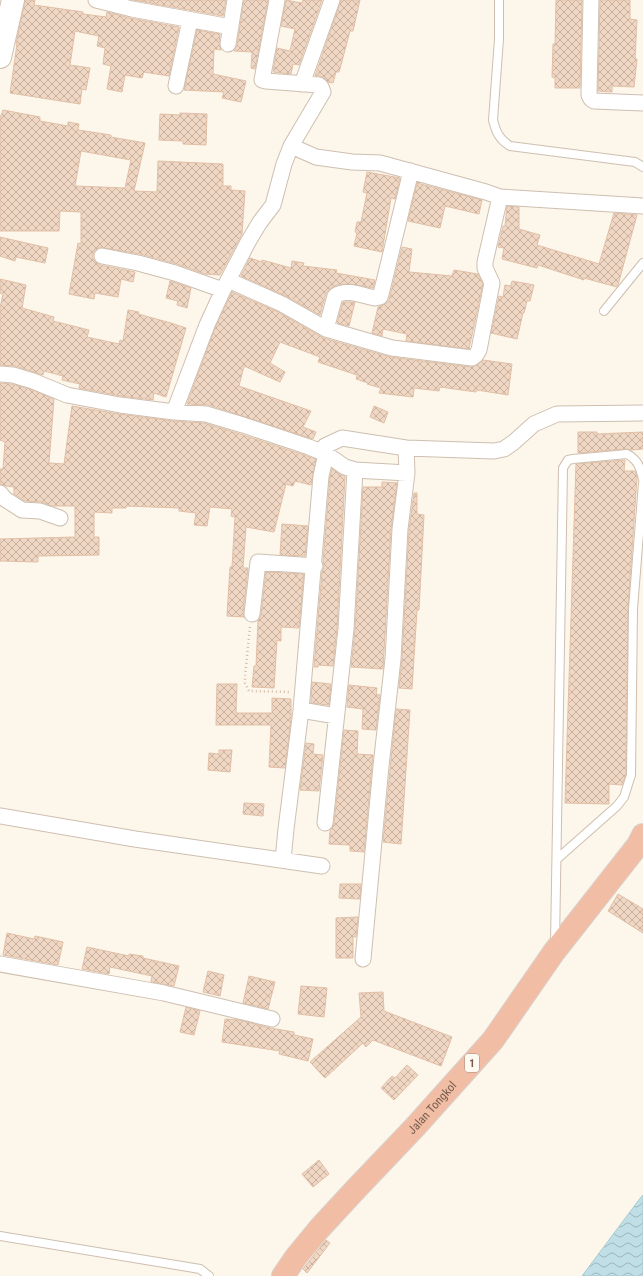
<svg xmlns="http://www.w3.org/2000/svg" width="643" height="1276" viewBox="0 0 643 1276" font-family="'Roboto Condensed',sans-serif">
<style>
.water{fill:url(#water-waves);stroke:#a6cdd6}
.building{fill:url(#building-cross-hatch);stroke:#e2bfa5;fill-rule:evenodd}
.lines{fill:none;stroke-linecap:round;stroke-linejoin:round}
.lane-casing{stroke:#cebfb0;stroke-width:10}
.street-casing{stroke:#cebfb0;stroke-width:17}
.secondary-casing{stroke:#d0bfae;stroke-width:24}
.highway-casing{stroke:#d9d2cd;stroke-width:24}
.path{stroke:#d5bba6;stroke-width:2.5;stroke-dasharray:1 3;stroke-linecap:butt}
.lane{stroke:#fff;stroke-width:8}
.street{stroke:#fff;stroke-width:15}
.secondary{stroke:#fff;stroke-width:22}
.highway{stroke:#f2bda5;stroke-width:22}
.labels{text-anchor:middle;stroke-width:3.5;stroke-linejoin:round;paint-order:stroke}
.shield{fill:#fefaf1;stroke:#9f8d7f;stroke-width:1}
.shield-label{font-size:11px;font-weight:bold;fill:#765e4e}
.street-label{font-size:12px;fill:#765e4e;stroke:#fefaf1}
</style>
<defs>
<pattern id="water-waves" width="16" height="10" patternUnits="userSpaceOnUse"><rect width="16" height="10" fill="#bfdee5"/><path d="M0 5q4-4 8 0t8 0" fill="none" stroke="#a0b7bc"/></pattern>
<pattern id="building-cross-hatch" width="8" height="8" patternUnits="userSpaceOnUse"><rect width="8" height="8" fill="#f0d7c4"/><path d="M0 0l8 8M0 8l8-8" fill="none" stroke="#c7b2a1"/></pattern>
</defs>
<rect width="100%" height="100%" fill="#fcf6eb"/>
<path class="water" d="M 643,1195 L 643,1276 L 582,1276 L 641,1197 Z"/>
<path class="building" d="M 25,0 L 35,0 L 34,5 L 83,12 L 83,14 L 106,17 L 107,12 L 130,18 L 179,27 L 169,76 L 144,72 L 142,78 L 125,75 L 122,92 L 107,89 L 111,66 L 103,64 L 105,48 L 97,46 L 99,36 L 75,31 L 70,65 L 90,68 L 86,90 L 82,89 L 80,104 L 10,93 L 17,44 L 16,44 Z
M 133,0 L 226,0 L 223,16 Z
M 244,0 L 268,0 L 255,69 L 251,68 L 252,52 L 234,51 L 237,45 Z
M 286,0 L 302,3 L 303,0 L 322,0 L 299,65 L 293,64 L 291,74 L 273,72 L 277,48 L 290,51 L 295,29 L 281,26 Z
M 341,0 L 360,0 L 353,31 L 350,31 L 341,65 L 339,72 L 336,72 L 333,83 L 328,82 L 325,79 L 320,76 L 315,76 Z
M 556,0 L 582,0 L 580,88 L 555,88 L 555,78 L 552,77 L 553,44 L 555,44 Z
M 600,0 L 630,0 L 630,19 L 637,20 L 635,59 L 637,59 L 634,87 L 612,86 L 612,92 L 598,91 Z
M 197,30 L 220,34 L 219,43 L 221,50 L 214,49 L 213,74 L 246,81 L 241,102 L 222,98 L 224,92 L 184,90 Z
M 3,110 L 40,117 L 40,121 L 68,126 L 68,122 L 79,124 L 78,130 L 111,135 L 111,137 L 145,143 L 134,191 L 157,192 L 158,161 L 223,164 L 223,186 L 231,186 L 231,190 L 245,191 L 242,234 L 220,275 L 205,274 L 177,264 L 140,254 L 99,247 L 96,250 L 93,254 L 93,259 L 96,262 L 100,265 L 135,272 L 133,282 L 121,279 L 118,297 L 95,293 L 94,299 L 69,294 L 78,243 L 81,244 L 81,212 L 60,211 L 59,231 L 0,231 L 0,116 L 1,116 ZM 81,151 L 131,160 L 125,188 L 75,186 Z
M 180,113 L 207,114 L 206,145 L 183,144 L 183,141 L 159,140 L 160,114 L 180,115 Z
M 367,172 L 400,178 L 395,199 L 391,198 L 382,252 L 354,246 L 357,233 L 355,232 L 357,222 L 361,222 L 367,193 L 363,192 Z
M 417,183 L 482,200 L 479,214 L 445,206 L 440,228 L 408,221 Z
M 507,206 L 519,207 L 519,229 L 540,235 L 537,245 L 599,264 L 614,213 L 637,215 L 618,285 L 617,287 L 584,278 L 584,280 L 538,265 L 537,268 L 502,259 L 504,248 L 498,247 L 503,226 L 505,226 Z
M 0,237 L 48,248 L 45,263 L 16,257 L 15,261 L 0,256 Z
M 402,247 L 412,249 L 409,272 L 452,276 L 454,270 L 478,274 L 483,284 L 469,349 L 406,341 L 407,334 L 383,329 L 382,336 L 372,333 L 378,307 L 386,304 L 389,300 Z
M 250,258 L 262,262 L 262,260 L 291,268 L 292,261 L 304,263 L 303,266 L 337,270 L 336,273 L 375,280 L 373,288 L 349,284 L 337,285 L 331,288 L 326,293 L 320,315 L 286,296 L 241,276 Z
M 0,279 L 26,285 L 22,308 L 54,317 L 53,321 L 89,330 L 87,337 L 119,344 L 120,340 L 123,341 L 128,310 L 139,312 L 138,314 L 171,323 L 186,328 L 166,397 L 154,393 L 153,400 L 121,396 L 79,388 L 80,384 L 62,380 L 63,376 L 44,371 L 43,375 L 15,366 L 0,365 L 0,308 L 3,294 L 0,293 Z
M 170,281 L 191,288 L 187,308 L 177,305 L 178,301 L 166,298 Z
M 512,281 L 534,285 L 530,301 L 527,301 L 524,313 L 523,313 L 517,339 L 491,333 L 499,296 L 503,297 L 505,285 L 511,286 Z
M 232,292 L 278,312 L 323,338 L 390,357 L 471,367 L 477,365 L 483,360 L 512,364 L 508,395 L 477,390 L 476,392 L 440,387 L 439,391 L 414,388 L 413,397 L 379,393 L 381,388 L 367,384 L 368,383 L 356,379 L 357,375 L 318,362 L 320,357 L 280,342 L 270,363 L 285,372 L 280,382 L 244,366 L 239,386 L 311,411 L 303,427 L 316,432 L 313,439 L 209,405 L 187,404 L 215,328 Z
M 343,302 L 355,302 L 349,326 L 337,323 Z
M 0,383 L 11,384 L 30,389 L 54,399 L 49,463 L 64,464 L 72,406 L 119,414 L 173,421 L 204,423 L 240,434 L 316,459 L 311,485 L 295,481 L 293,486 L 286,484 L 274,532 L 246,527 L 243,568 L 248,568 L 243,613 L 244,617 L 227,616 L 230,567 L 232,567 L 235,517 L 231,516 L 232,509 L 210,507 L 207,526 L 194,525 L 196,513 L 179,511 L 179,508 L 126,506 L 126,508 L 112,508 L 112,513 L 94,512 L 94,537 L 99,537 L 99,555 L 38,556 L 38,562 L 0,561 L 0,539 L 75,537 L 75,506 L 52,506 L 41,502 L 25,501 L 14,494 L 14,487 L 6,486 L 0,484 L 0,469 L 3,469 L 5,442 L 0,440 Z
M 374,406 L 388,412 L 384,423 L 370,417 Z
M 578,432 L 597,432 L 597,434 L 643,432 L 643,449 L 631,450 L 626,449 L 578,453 Z
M 625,460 L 624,471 L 635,471 L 637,477 L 628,609 L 626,774 L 622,785 L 609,784 L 609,804 L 565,803 L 576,464 Z
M 332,469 L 345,476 L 337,628 L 333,666 L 318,665 L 318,667 L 314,667 L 322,572 L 324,567 L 323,562 L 330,477 Z
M 382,482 L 397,483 L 391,529 L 383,669 L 351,667 L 355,630 L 363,487 L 382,487 Z
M 414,493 L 417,493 L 417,514 L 424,515 L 419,610 L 417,610 L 412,689 L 399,688 L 402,659 L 409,530 Z
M 282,524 L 308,526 L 305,556 L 280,555 Z
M 266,572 L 304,574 L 299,628 L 281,627 L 281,641 L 277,640 L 274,688 L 252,687 L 254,666 L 256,666 L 258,621 L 261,615 Z
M 312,682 L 331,684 L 329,705 L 311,703 Z
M 217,684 L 237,684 L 236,713 L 272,713 L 272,698 L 291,699 L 291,719 L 285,768 L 269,767 L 271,725 L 216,725 Z
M 349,685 L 377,688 L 376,694 L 380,695 L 376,730 L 362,729 L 363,709 L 347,707 Z
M 396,709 L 410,710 L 401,844 L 383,842 Z
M 344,730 L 358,731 L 357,754 L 373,755 L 364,852 L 350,851 L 350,845 L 329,844 L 330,831 L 334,824 Z
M 306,743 L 314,744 L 313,754 L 323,755 L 319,791 L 300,790 Z
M 219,750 L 232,750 L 230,772 L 208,770 L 209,753 L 219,754 Z
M 244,803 L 264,804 L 263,816 L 243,814 Z
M 340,884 L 361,884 L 360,899 L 339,898 Z
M 618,894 L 643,909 L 643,933 L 608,911 Z
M 358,917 L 356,937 L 353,937 L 353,958 L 336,958 L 336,918 Z
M 7,933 L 34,939 L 35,936 L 63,942 L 58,965 L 3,955 Z
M 87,947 L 129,956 L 129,954 L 143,956 L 143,958 L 179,966 L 174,986 L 151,982 L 152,976 L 110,967 L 109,974 L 82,969 Z
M 208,971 L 224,975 L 220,996 L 203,992 Z
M 249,976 L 275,982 L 268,1009 L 243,1003 Z
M 301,986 L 327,988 L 324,1017 L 298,1014 Z
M 383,992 L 384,1011 L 452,1037 L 441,1066 L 373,1040 L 366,1047 L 363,1043 L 325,1078 L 310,1062 L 361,1017 L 359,993 Z
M 186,1007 L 200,1011 L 194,1035 L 180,1032 Z
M 225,1019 L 239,1020 L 270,1028 L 294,1032 L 294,1035 L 313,1039 L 308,1061 L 279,1054 L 280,1051 L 222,1042 Z
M 407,1065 L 418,1075 L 394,1100 L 381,1088 L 392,1076 L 395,1078 Z
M 319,1160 L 329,1174 L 313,1187 L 302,1174 Z
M 326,1240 L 330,1243 L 307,1273 L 303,1269 Z"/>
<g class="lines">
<defs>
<path id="lane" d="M 499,0 L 499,39 L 493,120 C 496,132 499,139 510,146 L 635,162 L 643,167
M 604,311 L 643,263
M 557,859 L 617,806 L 624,797 L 631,775 L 633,609 L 643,483
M 555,943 L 563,468 L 568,460 L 573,459 L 627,454 C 638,460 640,467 643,479
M 0,1236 L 200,1269 L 209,1276"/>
<path id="street" d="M 96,0 L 132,9 L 231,27
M 591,0 L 589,95 L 591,99 L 594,101 L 643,103
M 228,44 L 235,0
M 302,84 L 332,0
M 176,86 L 190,20
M 291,146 L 316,157 L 352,162 L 380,163 L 486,192 L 500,197 L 643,206
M 102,256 L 138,263 L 175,273 L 223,290
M 228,280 L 282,304 L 326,329 L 392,348 L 472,358 L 476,355 L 479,350 L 492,283 L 485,268 L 485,262 L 500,197
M 326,329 L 335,296 C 346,288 363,296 375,298 L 380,297 L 381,294 L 411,171
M 0,374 L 13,375 L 33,381 L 67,395 L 120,405 L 174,412 L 207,325 L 223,290 L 248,242 L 260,222 L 273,205 L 284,164 L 291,146 L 323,92 L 321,87 L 319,85 L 266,81 L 262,80 L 277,0
M 174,412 L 206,414 L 243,425 L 309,447 L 326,454 L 345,467 L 355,470 L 407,473
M 0,493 L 5,499 L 22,510 L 40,511 L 60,518
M 252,614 L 258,562 L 315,566
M 301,710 L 336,716
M 0,816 L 135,839 L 322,866
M 325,823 L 346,629 L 355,470
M 283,860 L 286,829 L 301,710 L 321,476 L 326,454 L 325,446 L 342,438 L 406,448 L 494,451 L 504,449 L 514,442 L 534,424 L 557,414 L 643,413
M 363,959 L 381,766 L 393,659 L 400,529 L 407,473 L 406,448
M 0,964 L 164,993 L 272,1019"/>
<path id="secondary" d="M 0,57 L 13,0"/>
<g id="highway">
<path id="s1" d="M 283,1276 L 296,1257 L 319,1229 L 355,1190 L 415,1127 L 493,1040 L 554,952 L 638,845 L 643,835"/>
</g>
</defs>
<use href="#lane" class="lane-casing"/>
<use href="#street" class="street-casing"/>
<use href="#secondary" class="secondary-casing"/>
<use href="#highway" class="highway-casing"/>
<path class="path" d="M 250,627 L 245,676 L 245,683 L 249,691 L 290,692"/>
<use href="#lane" class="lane"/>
<use href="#street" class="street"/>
<use href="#secondary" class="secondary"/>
<use href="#highway" class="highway"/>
</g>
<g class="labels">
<rect class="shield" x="465" y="1054" width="14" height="18" rx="3"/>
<g class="shield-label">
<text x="472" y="1067">1</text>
</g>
<g class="street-label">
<text dy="4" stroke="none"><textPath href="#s1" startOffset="225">Jalan Tongkol</textPath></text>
</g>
</g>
</svg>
